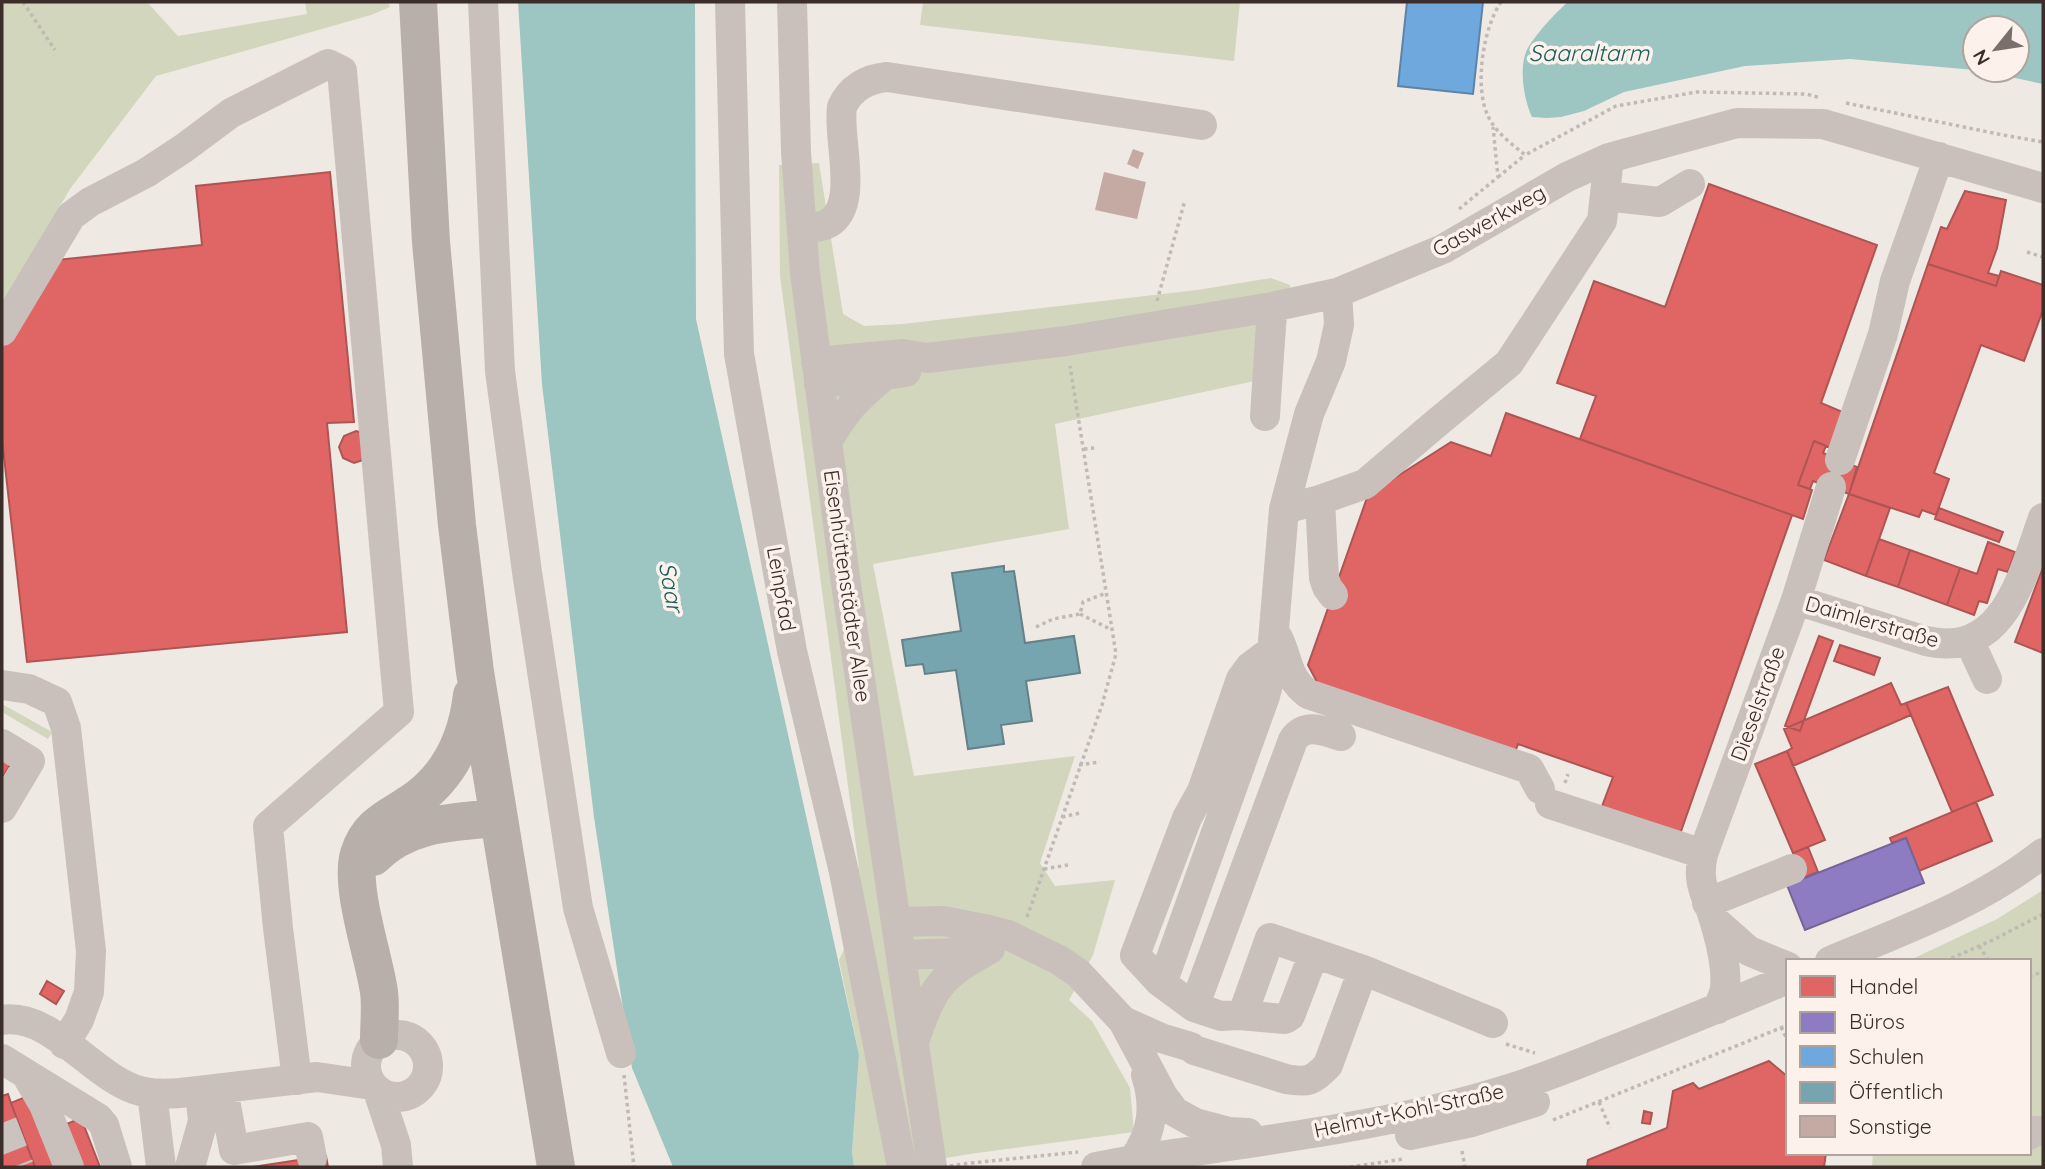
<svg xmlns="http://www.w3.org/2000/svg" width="2045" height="1169" viewBox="0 0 2045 1169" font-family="Quicksand,sans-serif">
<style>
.green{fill:#d2d6bc}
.water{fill:#9dc5c1}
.shops{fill:#e06666;stroke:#ae5554;stroke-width:2}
.offices{fill:#8e7cc3;stroke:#756495;stroke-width:2}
.schools{fill:#6fa8dc;stroke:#5f83a6;stroke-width:2}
.public{fill:#76a5af;stroke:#648187;stroke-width:2}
.building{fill:#c5aaa3}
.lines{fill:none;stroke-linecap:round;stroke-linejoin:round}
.minor-tunnel{stroke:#cbc3be;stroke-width:30;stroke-dasharray:30 15;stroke-linecap:butt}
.path{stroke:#c1b9b4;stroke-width:3.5;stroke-dasharray:3.5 3.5;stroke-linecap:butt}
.minor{stroke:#c9c0bb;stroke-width:30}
.major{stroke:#b8afaa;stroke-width:38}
.path-bridge{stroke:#c1b9b4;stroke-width:3.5;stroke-dasharray:3.5 3.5;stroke-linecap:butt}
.labels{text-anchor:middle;stroke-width:7;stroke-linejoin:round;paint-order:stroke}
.street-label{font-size:21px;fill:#3b2d29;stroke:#fcf2eb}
.water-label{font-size:23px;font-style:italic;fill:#1a605f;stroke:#fcf2eb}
</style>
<rect width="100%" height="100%" fill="#efe9e3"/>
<path class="green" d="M 2,2 L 147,2 L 178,36 L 307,14 L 305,2 L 388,2 L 390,7 L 371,15 L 156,76 L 70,189 L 2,304 Z
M 923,2 L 1240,2 L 1234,61 L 920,25 Z
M 819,163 L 843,314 L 864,326 L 903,324 L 1197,290 L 1271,278 L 1290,285 L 1282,375 L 1055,424 L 1069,529 L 873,564 L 914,776 L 1075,756 L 1040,863 L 1055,886 L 1115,880 L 1093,955 L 1069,1000 L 1092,1021 L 1130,1088 L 1134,1132 L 970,1154 L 890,1167 L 854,1167 L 852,1152 L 859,1055 L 839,960 L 864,906 L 780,276 L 779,165 Z
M 2,704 L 52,732 L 48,739 L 2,712 Z
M 2043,890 L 2043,1167 L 1872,1167 L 1873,1153 L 2029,1153 L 2029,961 L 1908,961 L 1997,919 Z"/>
<path class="water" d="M 518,2 L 695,2 L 696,319 L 859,1055 L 852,1152 L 854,1167 L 673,1167 L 632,1068 L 594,817 L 542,384 Z
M 1568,2 L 2043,2 L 2043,84 L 1977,70 L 2017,70 L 2017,28 L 1975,28 L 1975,70 L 1850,59 L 1745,66 L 1624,92 L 1584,111 L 1561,117 L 1547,118 L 1532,117 C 1524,100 1519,70 1526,52 C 1532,38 1556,12 1568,2 Z"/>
<path class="shops" d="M 330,172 L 354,422 L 327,423 L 347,632 L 27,662 L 2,439 L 2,345 L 47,261 L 202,245 L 196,186 Z
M 1709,184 L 1877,245 L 1821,403 L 1845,413 L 1834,449 L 1814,441 L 1798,485 L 1812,490 L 1803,519 L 1580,439 L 1596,396 L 1557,383 L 1594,281 L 1665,307 Z
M 1965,191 L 2006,200 L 1997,248 L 1988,273 L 1999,276 L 1996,286 L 1928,264 L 1941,227 L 1947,229 Z
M 1928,264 L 1996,286 L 2001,271 L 2043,285 L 2043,310 L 2024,361 L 1981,345 L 1934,473 L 1949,479 L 1936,515 L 1922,510 L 1919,517 L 1849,494 Z
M 1506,413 L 1792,515 L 1679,837 L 1601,809 L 1613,777 L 1518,744 L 1514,755 L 1319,686 L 1308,665 L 1368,495 L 1451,442 L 1491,456 Z
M 356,431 L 362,433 L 366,459 L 354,463 L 343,458 L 339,447 L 344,436 Z
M 1814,441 L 1826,446 L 1823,453 L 1857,467 L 1849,494 L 1813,481 L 1810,489 L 1798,485 Z
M 1849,494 L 1890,508 L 1866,576 L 1824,560 Z
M 1939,508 L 2003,532 L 1999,542 L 1935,519 Z
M 1879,539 L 1910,550 L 1898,587 L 1866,576 Z
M 1988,542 L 2015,552 L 2008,572 L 1998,569 L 1987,603 L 1979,601 L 1974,615 L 1947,605 L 1960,568 L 1977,574 Z
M 1910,550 L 1960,568 L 1947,605 L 1898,587 Z
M 2043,567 L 2043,653 L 2015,642 Z
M 1819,636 L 1833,641 L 1800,731 L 1785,726 Z
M 1840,645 L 1880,658 L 1874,675 L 1834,661 Z
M 1891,683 L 1901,705 L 1906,703 L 1911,715 L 1793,766 L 1787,751 L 1792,748 L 1784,729 Z
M 1948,687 L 1993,795 L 1952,812 L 1906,703 Z
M 1787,751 L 1825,840 L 1793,853 L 1755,764 Z
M 2,758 L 11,763 L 2,779 Z
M 1976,802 L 1992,841 L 1919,871 L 1906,838 L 1892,843 L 1890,838 Z
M 1808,847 L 1818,872 L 1803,878 L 1793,853 Z
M 47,981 L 64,991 L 56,1004 L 40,994 Z
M 1769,1061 L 1788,1077 L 1788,1153 L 1826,1153 L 1824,1167 L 1587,1167 L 1588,1160 L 1667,1128 L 1673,1091 L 1693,1083 L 1699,1089 Z
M 8,1094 L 11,1103 L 35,1167 L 2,1167 L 2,1096 Z
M 30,1095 L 56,1167 L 35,1167 L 11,1103 Z
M 1644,1111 L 1652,1113 L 1650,1124 L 1642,1123 Z
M 81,1118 L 100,1167 L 80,1167 L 64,1125 Z
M 326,1156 L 328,1167 L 252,1167 L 312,1158 Z"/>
<path class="offices" d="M 1906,838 L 1924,883 L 1805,930 L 1787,885 Z"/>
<path class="schools" d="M 1407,2 L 1483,2 L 1473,94 L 1398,86 Z"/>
<path class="public" d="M 1004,566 L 1004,572 L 1014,571 L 1025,643 L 1074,636 L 1080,673 L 1026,681 L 1032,721 L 1001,725 L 1004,744 L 968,749 L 956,670 L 925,674 L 923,664 L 906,666 L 902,640 L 961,631 L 952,573 Z"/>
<path class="building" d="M 1133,149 L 1144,153 L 1138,169 L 1127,164 Z
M 1104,172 L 1146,182 L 1137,219 L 1095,210 Z"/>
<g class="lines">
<path class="minor-tunnel" d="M 2,1123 L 19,1167"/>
<path class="path" d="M 23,2 L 55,50
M 1501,2 C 1483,28 1474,87 1488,116 C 1495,132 1512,144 1525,155 L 1616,106 L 1697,92 L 1806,94 L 1821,98
M 1846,103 L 2003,135 L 2043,142
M 1498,177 L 1525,155
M 1459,209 L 1498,177 L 1493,127
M 2027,252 L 2043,257
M 1157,301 L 1185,200
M 1084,449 L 1094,448
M 1080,614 L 1112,630
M 1036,627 L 1053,619 L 1080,614 L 1083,602 L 1106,593
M 1079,765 L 1100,762
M 1565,783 L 1568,774
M 1062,817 L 1080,813
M 1044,869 L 1068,865
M 1027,917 L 1102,705 L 1116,654 L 1070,366
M 1979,946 L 1989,961
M 1945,961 L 1995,939 L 2043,914
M 2029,976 L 2043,972
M 1781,1027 L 1788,1041
M 1506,1044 L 1535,1053
M 624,1075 L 634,1167
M 1599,1102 L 1610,1128
M 1553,1120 L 1788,1025
M 1462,1151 L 1465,1167
M 971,1163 L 1078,1152
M 1350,1167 L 1404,1159"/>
<path class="minor" d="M 483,2 L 500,371 L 527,572 L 578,908 L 621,1053
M 730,2 L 739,354 L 792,651 L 844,872 L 902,1167
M 792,2 L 796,152 L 805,273 L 845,577 L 932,1167
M 1605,196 L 1660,202 L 1690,184
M 802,228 C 810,227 821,228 829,223 C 860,205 837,137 842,107 C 850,88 867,79 887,77 L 1202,125
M 2,331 L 71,216 L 90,202 L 146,173 L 184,148 L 231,113 L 328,64 L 342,71 L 399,712 L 268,826 L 278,928 L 297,1080
M 816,362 L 903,354 L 927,358 L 1066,341 L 1272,307 L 1337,293 L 1443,249 L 1567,177 L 1609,158 L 1737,123 L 1823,124 L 2043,188
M 819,384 L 906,372
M 1265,416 L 1272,307
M 827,442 C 845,411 856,399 884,376
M 1840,460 L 1883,334 L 1895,281 L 1939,157
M 1320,500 L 1324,578 L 1327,587 L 1333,595
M 1284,509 L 1320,500 L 1365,484 L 1433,426 L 1509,363 L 1602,221 L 1609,158
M 1796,600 L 1926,641 C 2005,659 2023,573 2043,518
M 1278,638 C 1289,660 1286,677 1308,694 L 1529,769 L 1540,789
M 1969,640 L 1987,679
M 1271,651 L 1250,667 L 1241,679 L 1202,791 L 1187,818 L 1135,955 L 1160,982 L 1194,1007 L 1221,1016 L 1239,1015 L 1285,1019 L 1290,1016 L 1314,953
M 2,685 L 29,689 L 57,702 L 66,728 L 91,951 L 89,992 L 79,1020 L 64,1044
M 2,744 L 30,761 L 2,808
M 1550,804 L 1703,854
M 1707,903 L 1792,869
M 1715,921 L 1749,951 L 1788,967
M 896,922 L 943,921 L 989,930 L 1008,935 L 1059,960 L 1078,973 L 1123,1021 L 1163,1096 L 1175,1112 L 1195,1123 L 1229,1132 L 1248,1133
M 901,955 L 956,953 L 980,950
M 1830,961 C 1904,930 1980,903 2043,853
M 1167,987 L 1164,979 L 1165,975 L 1265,696 L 1270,677 L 1284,509 L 1309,414 L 1331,361 L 1339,325 L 1337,293
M 1194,1007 L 1293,740 C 1305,722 1324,731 1341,736
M 1718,1009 C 1720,1002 1724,995 1725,988 C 1727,967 1721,943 1715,923 C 1707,894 1696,885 1703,854 L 1796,600 L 1831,487
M 1239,1015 L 1245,1008 L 1270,938 L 1363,970 L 1493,1023
M 2,1020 C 52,1012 94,1079 140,1091 C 156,1095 174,1094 190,1092 L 317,1077 L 372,1085
M 1123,1021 L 1161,1038 L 1191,1047 L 1194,1050 L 1286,1079 C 1308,1083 1313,1081 1328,1065 L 1363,970
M366 1066a31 31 0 1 1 62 0a31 31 0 1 1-62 0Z
M 915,1039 C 934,985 940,977 990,949
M 2,1059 L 98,1118 L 104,1125 L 117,1167
M 27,1076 L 44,1105 L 69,1167
M 223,1089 L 234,1150 L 308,1137 L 312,1158
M 378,1091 L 396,1145 L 398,1167
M 152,1093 L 161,1167
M 1410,1135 L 1472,1122 L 1535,1102
M 2029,1135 L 2035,1131 L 2043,1131
M 1133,1160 C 1153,1133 1156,1106 1146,1075
M 190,1167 L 203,1121 L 200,1091
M 1096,1167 L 1133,1160 C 1256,1141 1382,1128 1502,1091 C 1543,1079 1582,1062 1621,1047 C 1677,1025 1733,1002 1788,979"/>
<path class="major" d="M 418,2 L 431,242 L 457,525 L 475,672 L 556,1167
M 373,857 C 408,822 453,822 499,818
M 379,1040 C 379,1024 381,1007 379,992 C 374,956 349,887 359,854 C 368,825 388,818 411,803 C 449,778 467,739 472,695"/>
<path class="path-bridge" d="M 943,1167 L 971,1163"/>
</g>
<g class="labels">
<g class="street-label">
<text transform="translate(1489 221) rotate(-29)" y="7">Gaswerkweg</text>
<text transform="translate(847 586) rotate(82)" y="7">Eisenhüttenstädter Allee</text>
<text transform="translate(781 589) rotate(80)" y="7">Leinpfad</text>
<text transform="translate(1872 622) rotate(16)" y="7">Daimlerstraße</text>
<text transform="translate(1758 704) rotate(-70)" y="7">Dieselstraße</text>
<text transform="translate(1409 1111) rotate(-12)" y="7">Helmut-Kohl-Straße</text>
</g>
<g class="water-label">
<text x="1589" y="61">Saaraltarm</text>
<text transform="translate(671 587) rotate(80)" y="8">Saar</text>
</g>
</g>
<rect width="2045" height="1169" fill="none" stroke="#3b2d29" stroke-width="7"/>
<rect x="1786" y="959" width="245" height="196" fill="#fcf2eb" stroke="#afa39d" stroke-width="2"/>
<rect x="1800" y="976" width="35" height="21" fill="#e06666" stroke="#afa39d" stroke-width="2"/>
<text x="1849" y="994" font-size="21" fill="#3b2d29">Handel</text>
<rect x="1800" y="1012" width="35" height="21" fill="#8e7cc3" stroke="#afa39d" stroke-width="2"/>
<text x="1849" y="1029" font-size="21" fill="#3b2d29">Büros</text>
<rect x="1800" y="1046" width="35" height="21" fill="#6fa8dc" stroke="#afa39d" stroke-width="2"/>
<text x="1849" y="1064" font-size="21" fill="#3b2d29">Schulen</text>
<rect x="1800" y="1082" width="35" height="21" fill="#76a5af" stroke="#afa39d" stroke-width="2"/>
<text x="1849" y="1099" font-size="21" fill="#3b2d29">Öffentlich</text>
<rect x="1800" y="1116" width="35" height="21" fill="#c5aaa3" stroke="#afa39d" stroke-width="2"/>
<text x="1849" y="1134" font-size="21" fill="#3b2d29">Sonstige</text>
<g transform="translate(1996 49) rotate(240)"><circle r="33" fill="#fcf2eb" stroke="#afa39d" stroke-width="2"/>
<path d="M0-5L12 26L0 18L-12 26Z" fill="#7a6f6a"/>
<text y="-10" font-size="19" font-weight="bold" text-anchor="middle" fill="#3b2d29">N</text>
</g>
</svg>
